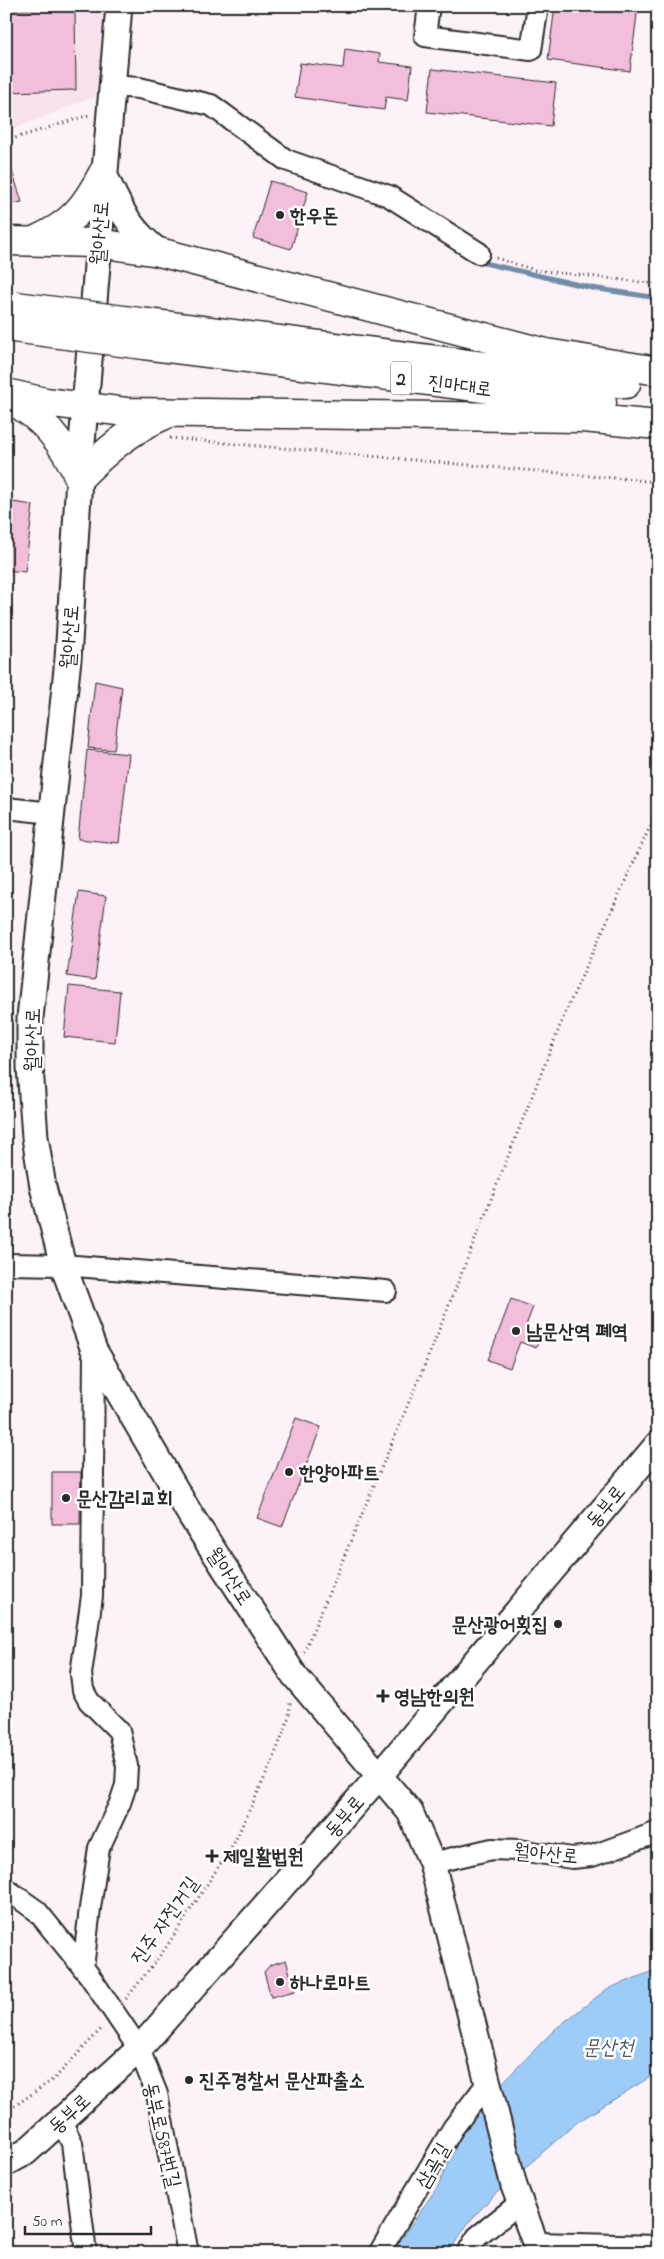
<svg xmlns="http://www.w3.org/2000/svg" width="664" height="2259" viewBox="0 0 664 2259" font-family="'Indie Flower','Poor Story',sans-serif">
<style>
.built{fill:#f9e2ef}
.water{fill:#9eccf9;stroke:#708ca7}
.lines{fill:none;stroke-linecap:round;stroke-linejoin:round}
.stream{stroke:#708ca7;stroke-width:5}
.building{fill:#f2bedb;stroke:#2b2b2b}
.minor-casing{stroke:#2b2b2b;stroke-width:24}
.major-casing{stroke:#2b2b2b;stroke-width:29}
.highway-casing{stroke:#2b2b2b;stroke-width:31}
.path{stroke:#2b2b2b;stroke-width:3;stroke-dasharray:1 4;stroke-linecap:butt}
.minor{stroke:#fff;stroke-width:20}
.major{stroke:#fff;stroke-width:25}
.highway{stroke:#fff;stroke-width:28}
.highway-bridge-casing{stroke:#2b2b2b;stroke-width:31;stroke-linecap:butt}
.highway-bridge{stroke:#fff;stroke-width:28}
.poi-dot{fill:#2b2b2b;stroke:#fff;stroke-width:2}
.labels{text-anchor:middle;stroke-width:5;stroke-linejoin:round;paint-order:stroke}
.shield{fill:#fff;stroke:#6b6b6b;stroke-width:1}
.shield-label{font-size:19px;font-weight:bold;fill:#2b2b2b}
.poi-label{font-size:20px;font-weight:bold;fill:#2b2b2b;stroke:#fff;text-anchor:start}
.street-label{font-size:20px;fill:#2b2b2b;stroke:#fff}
.water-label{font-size:21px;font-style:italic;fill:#4e5b69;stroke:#fff}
</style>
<rect width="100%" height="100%" fill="#fcf2f8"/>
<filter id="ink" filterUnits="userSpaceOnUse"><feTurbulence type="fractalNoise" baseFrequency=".02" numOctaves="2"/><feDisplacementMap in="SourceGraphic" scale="10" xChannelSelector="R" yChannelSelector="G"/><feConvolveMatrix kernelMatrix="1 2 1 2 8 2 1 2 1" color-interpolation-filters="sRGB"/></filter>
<g filter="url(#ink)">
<path class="built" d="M 6,6 L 106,6 L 96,96 L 6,132 Z"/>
<path class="water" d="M 658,1969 L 658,2072 L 576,2123 L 493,2196 L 469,2222 L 448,2253 L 392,2253 L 438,2186 L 470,2116 L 554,2030 L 607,1989 Z"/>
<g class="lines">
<path class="stream" d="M 476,261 L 592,288 L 658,298"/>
</g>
<path class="building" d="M 555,6 L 638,6 L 630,71 L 548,60 Z
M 75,9 L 76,90 L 6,92 L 6,10 Z
M 345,49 L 380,54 L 379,62 L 412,66 L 408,100 L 386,97 L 384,110 L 295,97 L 300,63 L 343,68 Z
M 432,69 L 556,83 L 551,126 L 427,112 Z
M 6,152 L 22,202 L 6,205 Z
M 270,181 L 308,192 L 291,249 L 253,238 Z
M 6,501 L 33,505 L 25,572 L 6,570 Z
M 95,681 L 122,687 L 114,750 L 88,748 Z
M 87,750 L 129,754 L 119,843 L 78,839 Z
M 79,892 L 106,896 L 95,980 L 67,976 Z
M 69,986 L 120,991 L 115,1042 L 64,1037 Z
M 511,1299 L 533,1307 L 525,1328 L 541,1334 L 536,1348 L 520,1342 L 510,1368 L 488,1360 Z
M 296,1418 L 321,1427 L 282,1527 L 257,1518 Z
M 52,1472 L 81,1472 L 80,1524 L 52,1524 Z
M 286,1960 L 295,1991 L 271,1997 L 264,1972 L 270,1965 Z"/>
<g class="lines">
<defs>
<path id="minor" d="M 429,6 L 425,36 L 531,50 L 538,6
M 112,86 L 139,88 L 211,105 L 286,160 L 389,196 L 479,253
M 6,808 L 52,813
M 6,1264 L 63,1265 L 386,1291
M 432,1863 L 492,1849 L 519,1850 L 572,1858 L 592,1856 L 658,1832
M 6,1889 L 37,1911 L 89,1975 L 139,2049 L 157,2094 L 188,2253
M 83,1968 L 90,1908 L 99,1848 L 120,1803 L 126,1785 L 127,1766 L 119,1731 L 89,1701 L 83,1690 L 81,1674 L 92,1596 L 94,1350
M 61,2121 L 72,2143 L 86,2253
M 536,2243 L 658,2246
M 379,2253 L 453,2128 L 489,2081
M 467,2253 L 477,2237 L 521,2202"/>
<path id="major" d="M 119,6 L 79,478 L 68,659 L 30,1018 L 30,1067 L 35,1137 L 43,1187 L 63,1265 L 94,1350 L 191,1516 L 294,1675 L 410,1812 L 432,1863 L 514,2186 L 539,2253
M 104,174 C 119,207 129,230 159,252
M 6,2163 L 26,2152 L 139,2049 L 380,1775 L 658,1444"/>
<path id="highway" d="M 36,240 C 72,224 85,207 103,173
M 6,241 L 98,243 L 159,252 L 546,353 L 658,371
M 147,323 L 626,384
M 144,345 L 602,403
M 6,393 L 45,402 L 126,412 L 583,418 L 658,425
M 10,400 C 42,416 65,445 79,478 C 105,452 132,428 167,414"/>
</defs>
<use href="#minor" class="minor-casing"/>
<use href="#major" class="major-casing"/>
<use href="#highway" class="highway-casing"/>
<path class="path" d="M 6,141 L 89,115
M 496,258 L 535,270 L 658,284
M 170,438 L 658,482
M 304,1652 L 433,1345 L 566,1011 L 658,809
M 126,1999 L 165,1949 L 234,1843 L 272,1762 L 289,1717 L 290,1703
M 6,2112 L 55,2078 L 103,2027"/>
<use href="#minor" class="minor"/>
<use href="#major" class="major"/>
<use href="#highway" class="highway"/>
<defs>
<path id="highway-bridge" d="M 16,306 L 147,323
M 13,328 L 144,345"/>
</defs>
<use href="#highway-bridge" class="highway-bridge-casing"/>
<use href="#highway-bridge" class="highway-bridge"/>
</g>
</g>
<g class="poi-dot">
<circle cx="280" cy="215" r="5"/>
<circle cx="516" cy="1331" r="5"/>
<circle cx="289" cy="1472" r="5"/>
<circle cx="66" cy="1498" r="5"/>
<circle cx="558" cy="1624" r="5"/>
<path d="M380.5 1688.5h5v5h5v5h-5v5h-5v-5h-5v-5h5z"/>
<path d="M209.5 1848.5h5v5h5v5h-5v5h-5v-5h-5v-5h5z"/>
<circle cx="280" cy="1982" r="5"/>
<circle cx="189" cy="2080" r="5"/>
</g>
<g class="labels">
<rect class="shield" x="391" y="361.5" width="20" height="33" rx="4"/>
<g class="shield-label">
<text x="401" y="385">2</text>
</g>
<g class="poi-label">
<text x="290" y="222">한우돈</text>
<text x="526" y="1338">남문산역 폐역</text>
<text x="299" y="1479">한양아파트</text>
<text x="76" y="1505">문산감리교회</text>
<text x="548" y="1631" text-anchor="end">문산광어횟집</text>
<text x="394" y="1703">영남한의원</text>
<text x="223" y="1863">제일활법원</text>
<text x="290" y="1989">하나로마트</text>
<text x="199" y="2087">진주경찰서 문산파출소</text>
</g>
<g class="street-label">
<text transform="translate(99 233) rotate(-86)" y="7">월아산로</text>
<text transform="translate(460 385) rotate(7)" y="7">진마대로</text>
<text transform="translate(69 637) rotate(-86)" y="7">월아산로</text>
<text transform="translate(32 1040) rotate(-89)" y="7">월아산로</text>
<text transform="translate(605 1506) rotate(-50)" y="7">동부로</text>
<text transform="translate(230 1576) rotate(57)" y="7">월아산로</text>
<text transform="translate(344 1816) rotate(-49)" y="7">동부로</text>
<text transform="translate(546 1853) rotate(5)" y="7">월아산로</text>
<text transform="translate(164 1920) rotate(-55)" y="7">진주 자전거길</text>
<text transform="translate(69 2113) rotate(-43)" y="7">동부로</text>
<text transform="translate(163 2135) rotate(77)" y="7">동부로587번길</text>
<text transform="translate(432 2165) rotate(-60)" y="7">삼곡길</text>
</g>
<g class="water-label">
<text x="608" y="2054">문산천</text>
</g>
</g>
<rect width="664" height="2259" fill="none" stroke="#fff" stroke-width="25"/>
<rect x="12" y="12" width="639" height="2234" fill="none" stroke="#2b2b2b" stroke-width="2" filter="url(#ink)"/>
<path d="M25 2226v8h126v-8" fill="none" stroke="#2b2b2b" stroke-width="2.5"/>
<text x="32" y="2226" font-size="15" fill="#2b2b2b" stroke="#ffffff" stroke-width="4" paint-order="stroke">50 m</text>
</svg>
